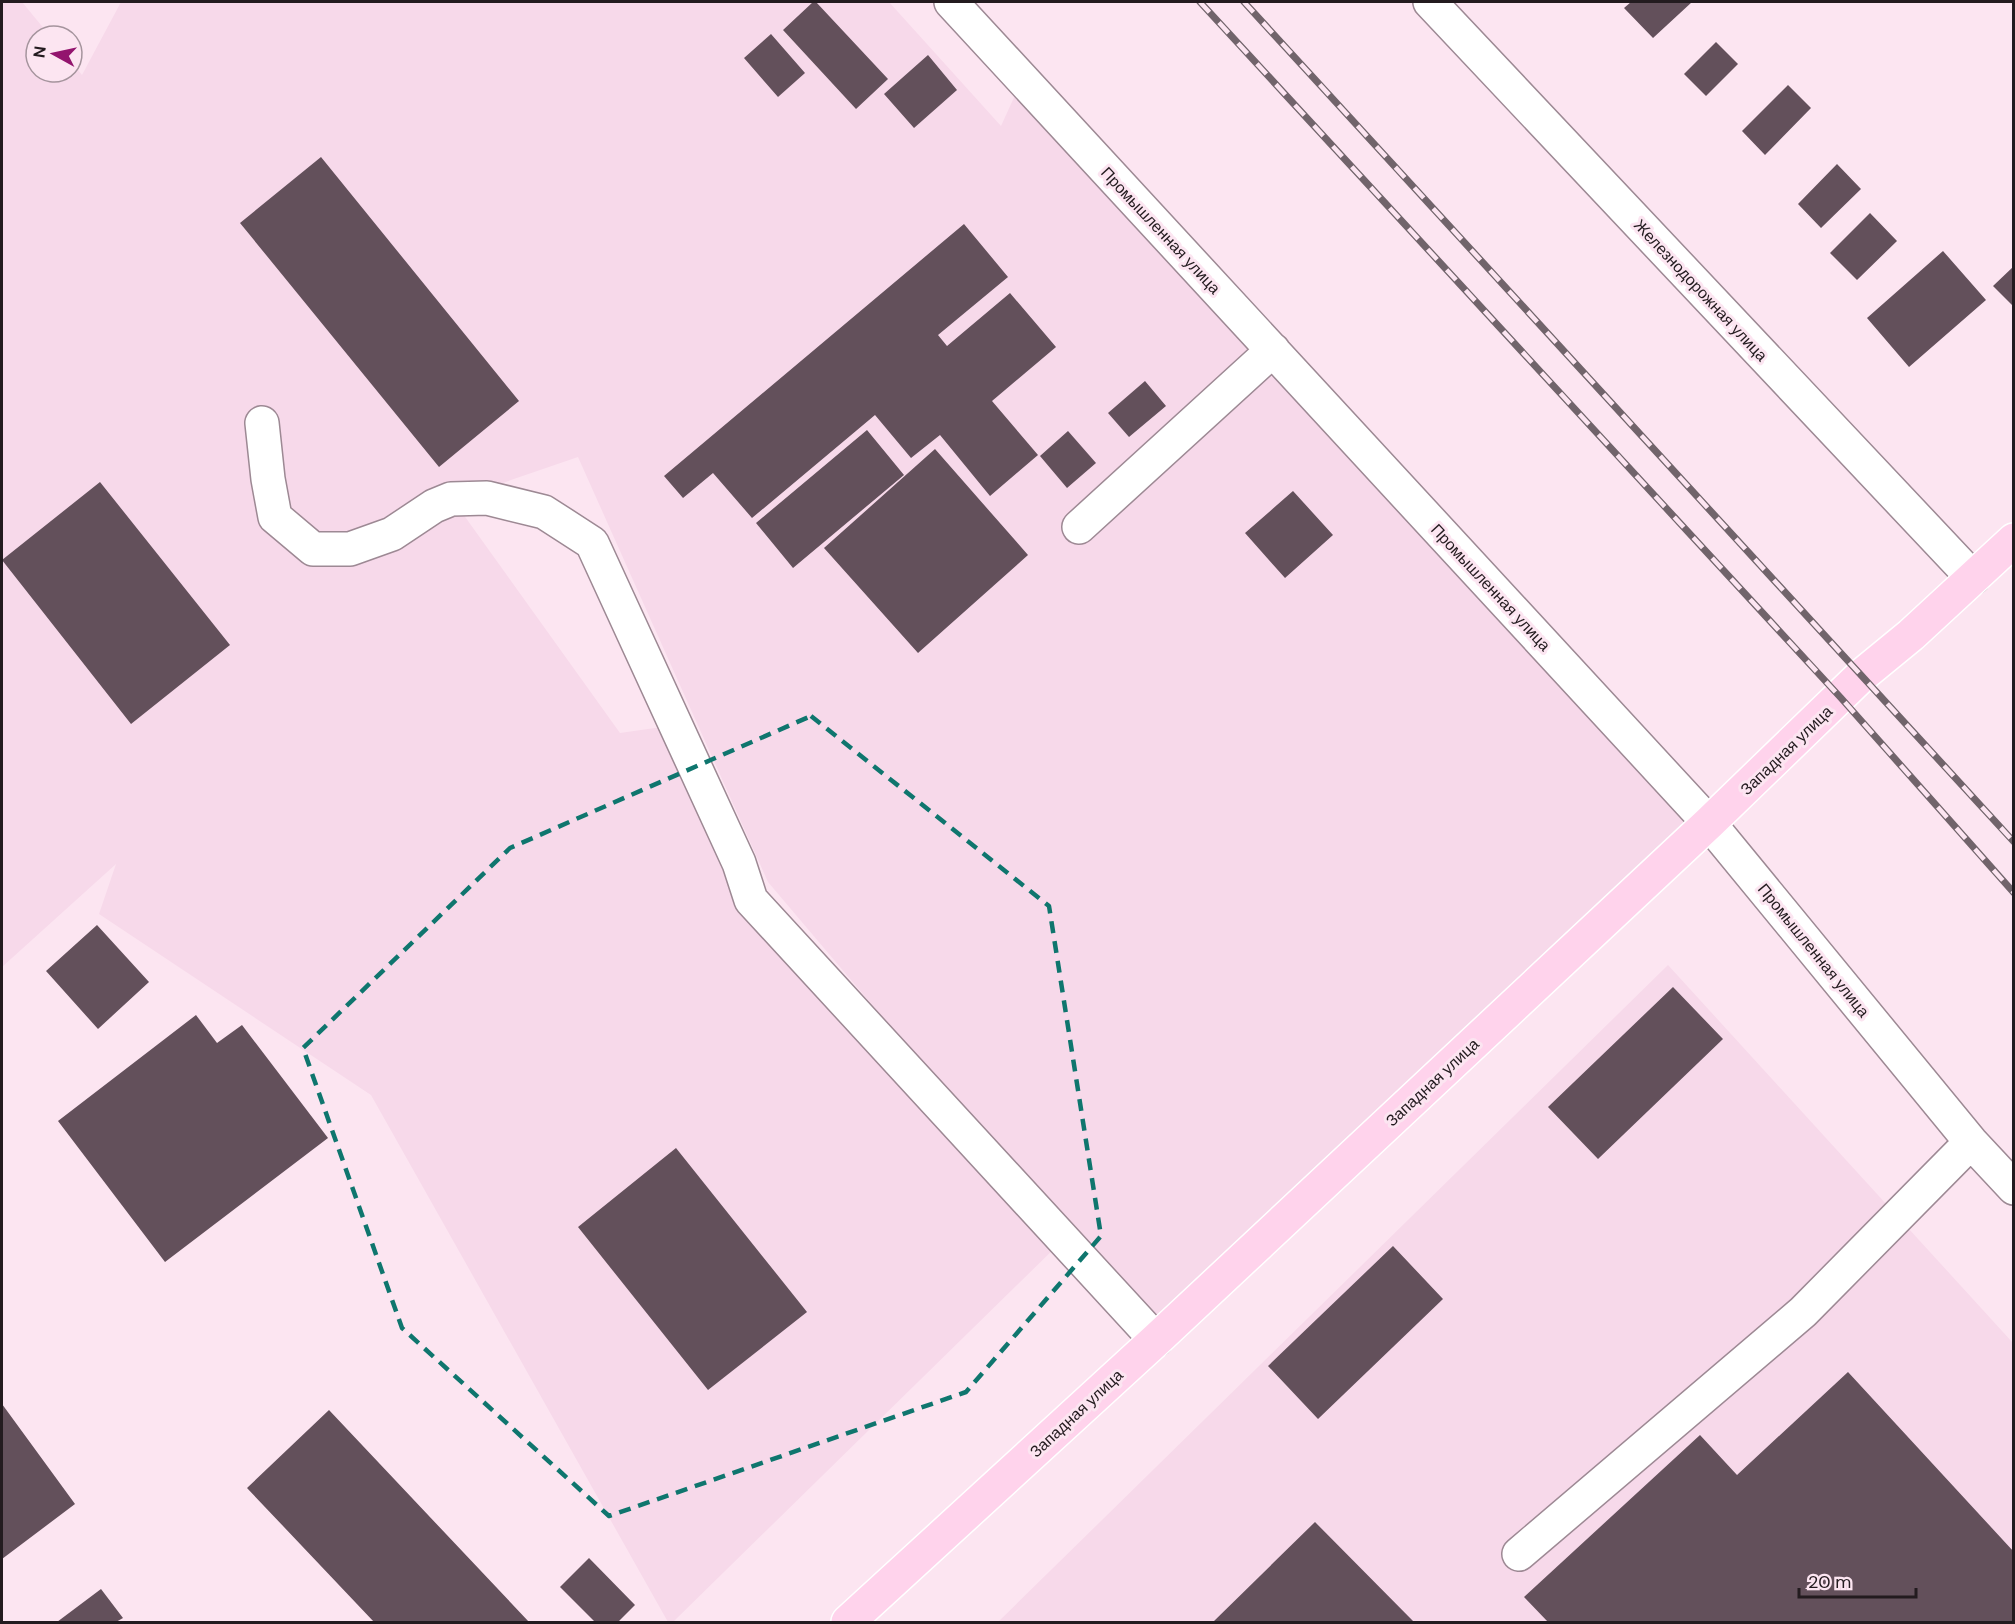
<svg xmlns="http://www.w3.org/2000/svg" width="2015" height="1624" viewBox="0 0 2015 1624" font-family="'DM Sans',sans-serif">
<style>
.built{fill:#f7d9ea}
.building{fill:#63505b}
.lines{fill:none;stroke-linecap:round;stroke-linejoin:round}
.minor-casing{stroke:#9d8994;stroke-width:36}
.major-casing{stroke:#fff;stroke-width:36}
.minor{stroke:#fff;stroke-width:33}
.major{stroke:#ffd3ec;stroke-width:33}
.rail-casing{stroke:#71646b;stroke-width:7}
.rail{stroke:#fce5f1;stroke-width:4.5;stroke-dasharray:14;stroke-linecap:butt}
.marked{fill:none;stroke:#0f766e;stroke-width:4.5;stroke-dasharray:12 8;stroke-linejoin:round}
.labels{text-anchor:middle;stroke-width:6;stroke-linejoin:round;paint-order:stroke}
.street-label{font-size:16px;fill:#231b1f;stroke:#fce5f1}
</style>
<rect width="100%" height="100%" fill="#fce5f1"/>
<path class="built" d="M 2,2 L 22,2 L 50,36 L 36,36 L 36,72 L 72,72 L 72,62 L 82,75 L 121,2 L 889,2 L 1001,126 L 1022,80 L 1709,823 L 1156,1340 L 768,882 L 578,457 L 453,500 L 620,733 L 676,725 L 751,900 L 1063,1240 L 673,1622 L 668,1622 L 371,1095 L 99,914 L 116,864 L 2,967 Z
M 1668,965 L 2013,1343 L 2013,1622 L 998,1622 Z"/>
<path class="building" d="M 813,2 L 816,2 L 888,79 L 856,109 L 783,30 Z
M 1631,2 L 1692,2 L 1653,38 L 1624,8 Z
M 771,34 L 805,73 L 778,97 L 744,58 Z
M 1716,42 L 1738,64 L 1706,96 L 1684,74 Z
M 928,55 L 957,90 L 914,128 L 884,94 Z
M 1788,85 L 1811,108 L 1765,155 L 1742,131 Z
M 321,157 L 519,401 L 439,467 L 240,223 Z
M 1837,164 L 1861,189 L 1821,228 L 1798,204 Z
M 1870,213 L 1897,241 L 1857,280 L 1830,253 Z
M 964,224 L 1008,277 L 938,335 L 947,346 L 1010,293 L 1056,347 L 992,401 L 1038,455 L 990,496 L 940,435 L 911,458 L 875,415 L 752,518 L 713,473 L 683,498 L 664,476 Z
M 1943,251 L 1986,300 L 1909,367 L 1867,318 Z
M 2014,266 L 2014,307 L 1993,286 Z
M 1145,381 L 1166,406 L 1129,437 L 1108,413 Z
M 867,430 L 904,475 L 793,568 L 756,523 Z
M 1068,431 L 1096,463 L 1067,488 L 1040,456 Z
M 935,449 L 1028,555 L 918,653 L 824,548 Z
M 100,482 L 230,645 L 131,724 L 2,560 Z
M 1293,491 L 1333,535 L 1285,578 L 1245,533 Z
M 97,925 L 149,982 L 98,1029 L 46,971 Z
M 1673,987 L 1723,1039 L 1598,1159 L 1548,1107 Z
M 196,1015 L 217,1043 L 242,1025 L 328,1138 L 165,1262 L 58,1121 Z
M 676,1148 L 807,1312 L 708,1390 L 578,1227 Z
M 1393,1246 L 1443,1299 L 1318,1419 L 1268,1366 Z
M 1848,1372 L 2014,1552 L 2014,1622 L 1548,1622 L 1524,1597 L 1700,1435 L 1737,1475 Z
M 2,1404 L 75,1504 L 2,1559 Z
M 329,1410 L 529,1622 L 374,1622 L 247,1488 Z
M 1315,1522 L 1414,1622 L 1213,1622 Z
M 589,1558 L 635,1605 L 618,1622 L 595,1622 L 560,1587 Z
M 101,1589 L 123,1618 L 116,1622 L 57,1622 Z"/>
<g class="lines">
<defs>
<path id="minor" d="M 951,2 L 1709,823 L 1971,1142 L 2014,1188
M 1430,2 L 1973,578
M 262,423 L 268,479 L 275,517 L 313,549 L 350,549 L 392,534 L 434,506 L 451,499 L 487,498 L 544,512 L 592,543 L 739,863 L 751,900 L 1156,1340
M 1079,527 L 1273,350
M 1519,1554 L 1803,1312 L 1971,1142"/>
<path id="major" d="M 848,1622 L 1156,1340 L 1709,823 L 1861,676 L 1911,635 L 2014,540"/>
</defs>
<use href="#minor" class="minor-casing"/>
<use href="#major" class="major-casing"/>
<use href="#minor" class="minor"/>
<use href="#major" class="major"/>
<defs>
<path id="rail" d="M 1200,2 L 1841,698 L 2014,893
M 1244,2 L 2014,842"/>
</defs>
<use href="#rail" class="rail-casing"/>
<use href="#rail" class="rail"/>
</g>
<path class="marked" d="M 811,716 L 1049,906 L 1101,1236 L 966,1392 L 609,1516 L 402,1328 L 303,1048 L 510,848 Z"/>
<g class="labels">
<g class="street-label">
<text transform="translate(1161 230) rotate(47)" y="6">Промышленная улица</text>
<text transform="translate(1701 290) rotate(47)" y="6">Железнодорожная улица</text>
<text transform="translate(1491 587) rotate(47)" y="6">Промышленная улица</text>
<text transform="translate(1786 750) rotate(-44)" y="6">Западная улица</text>
<text transform="translate(1814 950) rotate(51)" y="6">Промышленная улица</text>
<text transform="translate(1432 1082) rotate(-43)" y="6">Западная улица</text>
<text transform="translate(1076 1413) rotate(-43)" y="6">Западная улица</text>
</g>
</g>
<rect width="2015" height="1624" fill="none" stroke="#231b1f" stroke-width="6"/>
<g transform="translate(54 54) rotate(278)"><circle r="28" fill="#fce5f1" stroke="#a5949d" stroke-width="1.5"/>
<path d="M0-4.5L10 22L0 15L-10 22Z" fill="#93146e"/>
<text y="-9" font-size="16" font-weight="bold" text-anchor="middle" fill="#231b1f">N</text>
</g>
<path d="M1799 1588v9h117v-9" fill="none" stroke="#231b1f" stroke-width="3"/>
<text x="1808" y="1588" font-size="18" fill="#231b1f" stroke="#fce5f1" stroke-width="4.5" paint-order="stroke">20 m</text>
</svg>
